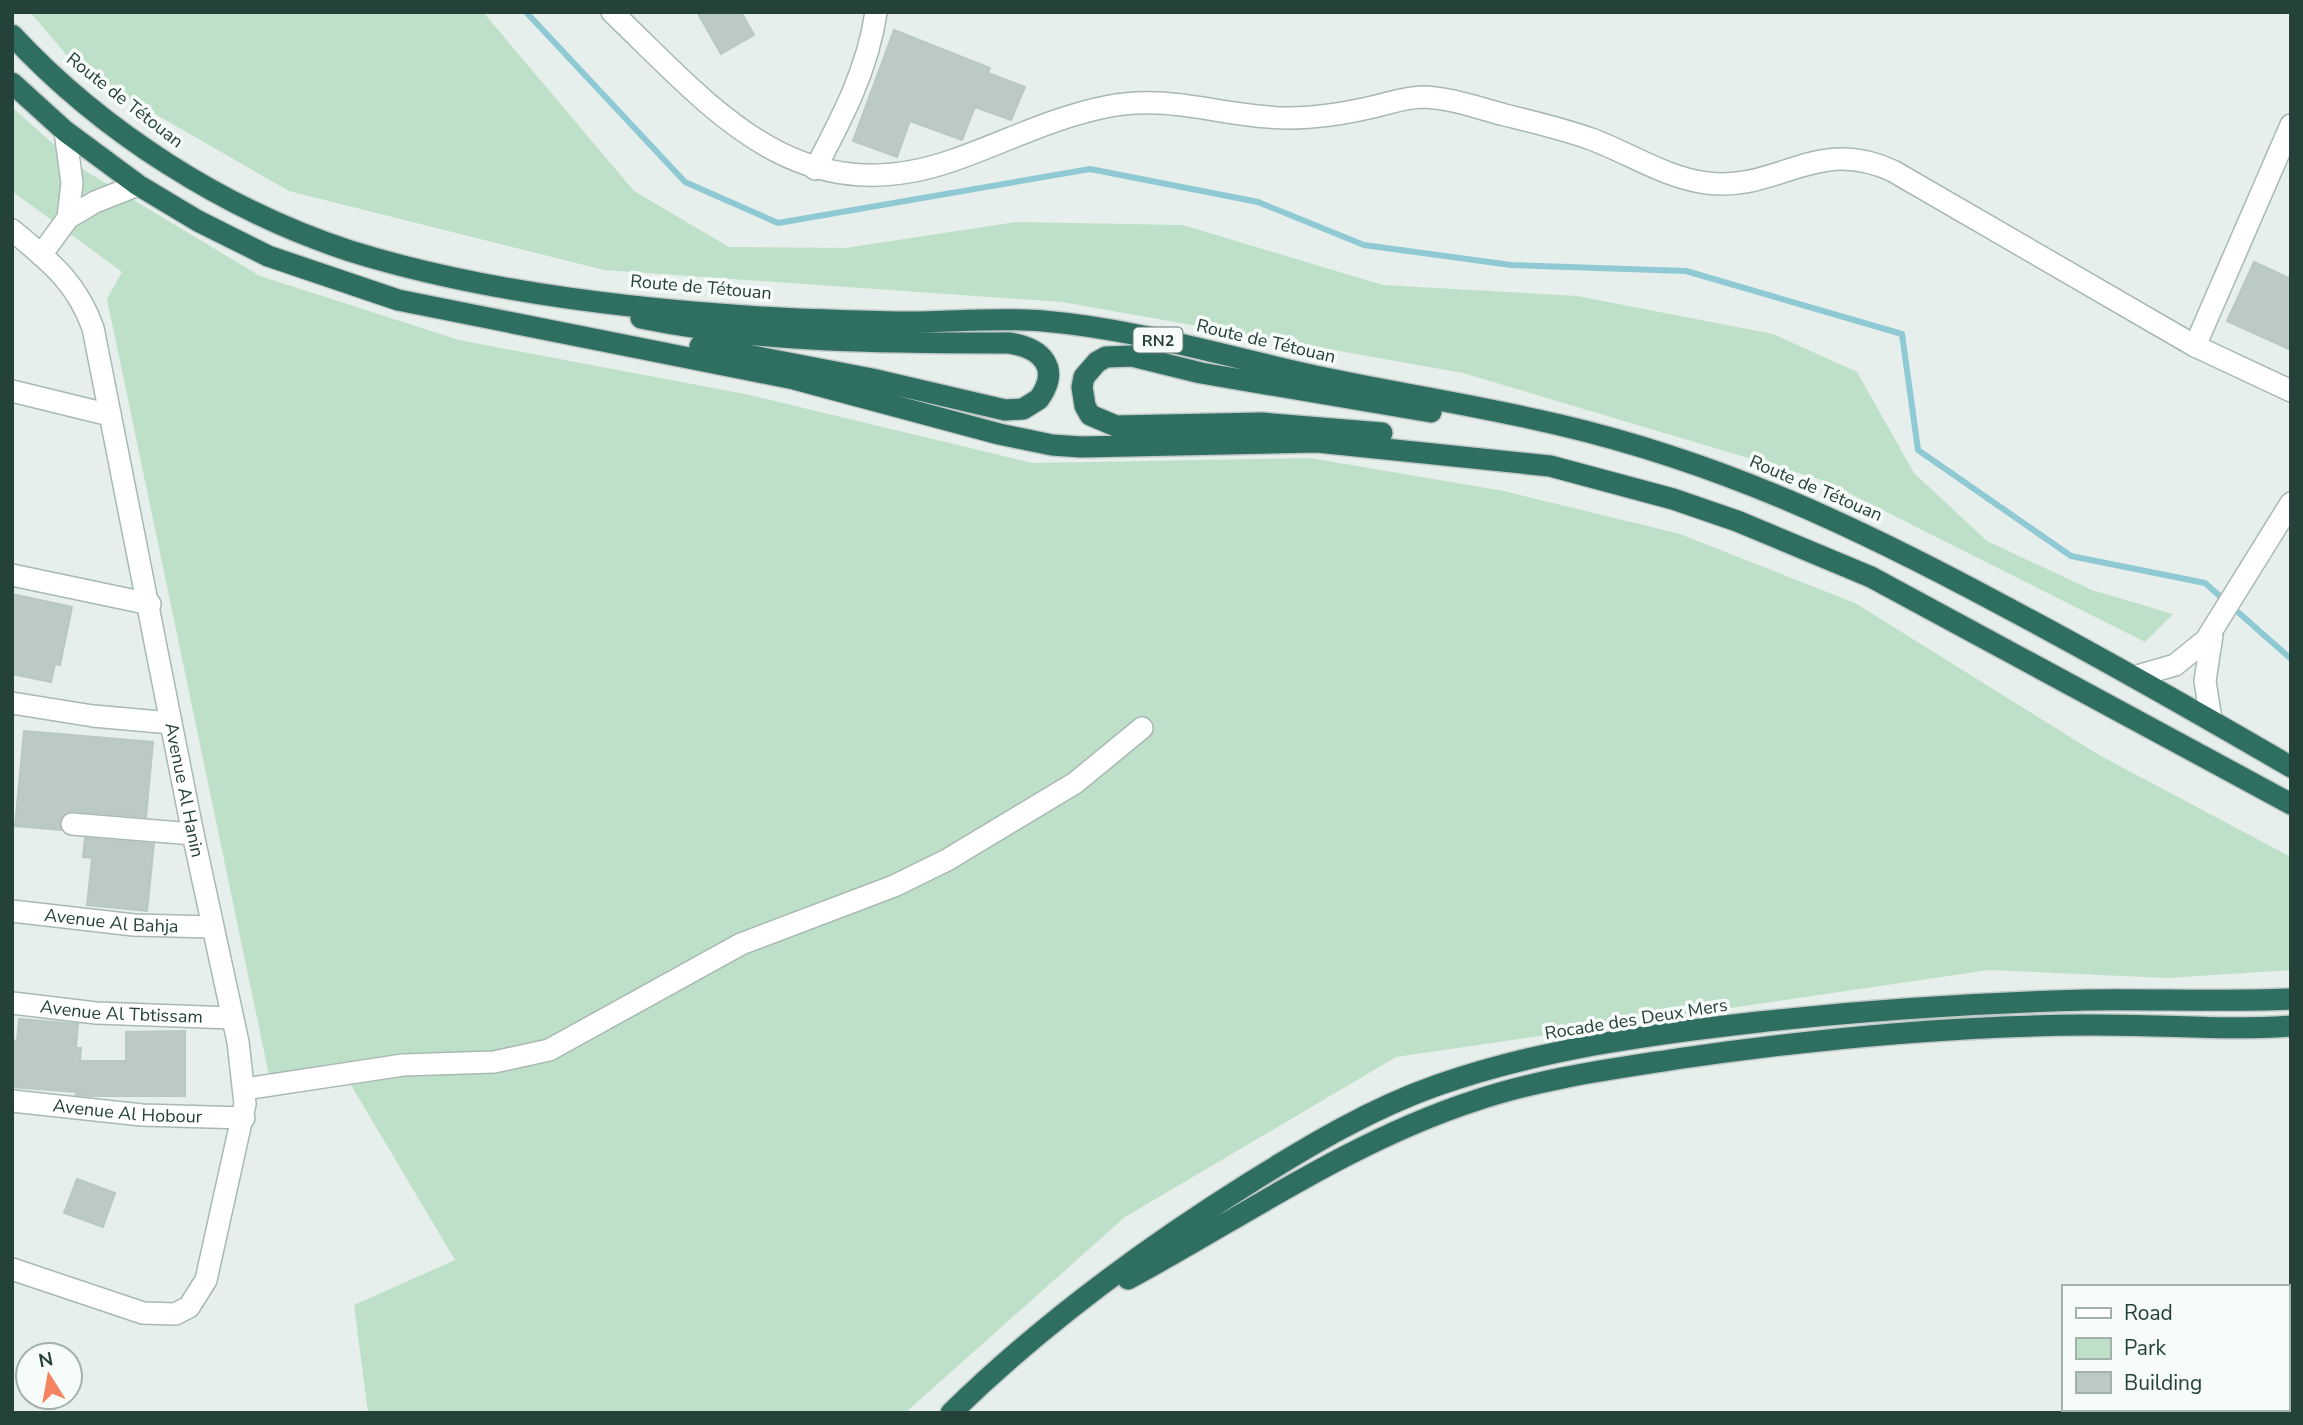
<svg xmlns="http://www.w3.org/2000/svg" width="2303" height="1425" viewBox="0 0 2303 1425" font-family="'Nunito Sans',sans-serif">
<style>
.green{fill:#bfe0c8}
.lines{fill:none;stroke-linecap:round;stroke-linejoin:round}
.stream{stroke:#8ec9d4;stroke-width:6}
.building{fill:#bbcac4;stroke:#b8c9c2;stroke-width:2}
.minor-casing{stroke:#a8b8b2;stroke-width:24}
.highway-casing{stroke:#c2cac8;stroke-width:24}
.minor{stroke:#fff;stroke-width:21}
.highway{stroke:#2f6f62;stroke-width:21}
.labels{text-anchor:middle;stroke-width:7;stroke-linejoin:round;paint-order:stroke}
.shield{fill:#f7fbf9;stroke:#637a73;stroke-width:2}
.shield-label{font-size:16px;font-weight:bold;fill:#24423a}
.street-label{font-size:18px;fill:#24423a;stroke:#f7fbf9}
</style>
<rect width="100%" height="100%" fill="#e6efeb"/>
<path class="green" d="M 30,12 L 483,12 L 634,191 L 729,247 L 845,248 L 1016,222 L 1183,225 L 1383,285 L 1577,296 L 1773,334 L 1857,372 L 1914,473 L 1987,541 L 2092,590 L 2173,614 L 2145,642 L 1825,481 L 1463,373 L 1062,302 L 604,270 L 289,191 L 80,71 Z
M 12,107 L 79,167 L 260,276 L 459,340 L 745,394 L 1033,463 L 1310,458 L 1504,491 L 1680,534 L 1855,603 L 2099,755 L 2291,857 L 2291,970 L 2167,978 L 1989,970 L 1396,1057 L 1125,1217 L 905,1413 L 368,1413 L 354,1305 L 455,1260 L 348,1080 L 270,1080 L 107,299 L 122,272 L 12,191 Z"/>
<g class="lines">
<path class="stream" d="M 526,12 L 685,182 L 778,223 L 1090,169 L 1258,202 L 1364,245 L 1511,265 L 1686,271 L 1902,334 L 1918,450 L 2071,556 L 2205,583 L 2291,659"/>
</g>
<path class="building" d="M 697,12 L 741,12 L 754,35 L 721,54 Z
M 894,30 L 990,68 L 988,73 L 1025,87 L 1011,120 L 975,107 L 962,140 L 910,121 L 897,157 L 853,141 Z
M 2254,262 L 2291,279 L 2291,350 L 2227,321 Z
M 12,594 L 72,607 L 60,665 L 55,664 L 51,682 L 12,674 Z
M 24,731 L 153,742 L 146,817 L 72,811 L 61,817 L 61,830 L 15,826 Z
M 85,838 L 154,844 L 147,911 L 87,905 L 92,858 L 83,857 Z
M 19,1019 L 78,1024 L 76,1048 L 81,1048 L 80,1061 L 126,1061 L 126,1032 L 185,1031 L 185,1096 L 90,1096 L 76,1095 L 76,1092 L 12,1087 L 12,1040 L 17,1041 Z
M 77,1179 L 115,1193 L 103,1227 L 64,1213 Z"/>
<g class="lines">
<defs>
<g id="minor">
<path d="M 612,12 C 714,110 797,215 954,160 C 1008,141 1053,117 1110,106 C 1171,94 1228,118 1288,118 C 1318,118 1348,113 1377,106 C 1393,102 1407,97 1424,97 C 1451,98 1478,108 1505,115 C 1533,122 1563,129 1591,139 C 1629,153 1666,178 1707,183 C 1779,192 1816,135 1893,171 L 2195,346 L 2291,391"/>
<path d="M 65,131 L 72,183 L 68,218"/>
<path d="M 815,169 C 842,118 868,69 876,12"/>
<path id="s1" d="M 12,230 C 49,261 76,281 93,328 L 193,834 L 238,1042 L 245,1104 L 206,1280 L 189,1307 L 175,1314 L 143,1313 L 12,1269"/>
<path d="M 41,255 L 68,218 L 95,202 L 138,185"/>
<path d="M 2195,346 L 2291,125"/>
<path d="M 12,391 L 110,415"/>
<path d="M 12,575 L 150,604"/>
<path d="M 2137,676 L 2175,665 L 2206,640 L 2291,503"/>
<path d="M 12,703 L 93,716 L 171,723"/>
<path d="M 2211,720 L 2205,681 L 2212,635"/>
<path d="M 72,824 L 193,834"/>
<path id="s2" d="M 12,911 L 134,925 L 212,927"/>
<path id="s3" d="M 12,1003 L 96,1013 L 232,1018"/>
<path d="M 245,1089 L 403,1065 L 494,1062 L 549,1050 L 741,944 L 894,886 L 947,860 L 1075,783 L 1142,728"/>
<path id="s4" d="M 12,1101 L 142,1115 L 244,1118"/>
</g>
<path id="highway" d="M 12,35 C 102,132 225,210 350,251 C 488,294 654,312 798,319 C 835,320 872,322 909,322 C 954,322 998,317 1043,321 C 1137,329 1228,357 1320,377 C 1400,394 1481,406 1560,425 C 1722,463 1857,527 2002,605 C 2100,657 2195,711 2291,767
M 12,83 L 65,131 L 138,185 L 198,221 L 268,256 L 398,300 L 794,379 L 999,434 L 1052,445 L 1081,447 L 1317,442 L 1550,466 L 1673,499 L 1737,521 L 1871,577 L 2291,804
M 641,318 C 762,343 886,343 1009,343 C 1042,348 1061,368 1039,399 L 1023,409 L 1005,410 L 872,379 L 700,346
M 1382,433 L 1262,423 L 1116,426 L 1090,415 L 1085,406 L 1082,387 L 1084,377 L 1097,362 L 1106,357 L 1132,356 L 1201,373 L 1431,412
M 1128,1279 C 1241,1218 1351,1141 1474,1101 C 1542,1078 1613,1069 1683,1058 C 1815,1039 1950,1026 2084,1025 C 2152,1024 2222,1031 2291,1026
M 951,1413 C 1041,1325 1144,1249 1251,1182 C 1310,1145 1372,1108 1438,1085 C 1541,1049 1652,1034 1759,1022 C 1868,1010 1977,1003 2087,1000 C 2155,999 2223,1002 2291,999"/>
</defs>
<use href="#minor" class="minor-casing"/>
<use href="#highway" class="highway-casing"/>
<use href="#minor" class="minor"/>
<use href="#highway" class="highway"/>
</g>
<g class="labels">
<rect class="shield" x="1133.5" y="327.5" width="49" height="25" rx="5"/>
<g class="shield-label">
<text x="1158" y="346">RN2</text>
</g>
<g class="street-label">
<text transform="translate(125 100) rotate(38)" y="6">Route de Tétouan</text>
<text transform="translate(701 287) rotate(5)" y="6">Route de Tétouan</text>
<text transform="translate(1266 341) rotate(13)" y="6">Route de Tétouan</text>
<text transform="translate(1816 488) rotate(23)" y="6">Route de Tétouan</text>
<text dy="6" stroke="none"><textPath href="#s1" startOffset="600">Avenue Al Hanin</textPath></text>
<text dy="6" stroke="none"><textPath href="#s2" startOffset="100">Avenue Al Bahja</textPath></text>
<text dy="6" stroke="none"><textPath href="#s3" startOffset="110">Avenue Al Tbtissam</textPath></text>
<text transform="translate(1636 1019) rotate(-9)" y="6">Rocade des Deux Mers</text>
<text dy="6" stroke="none"><textPath href="#s4" startOffset="116">Avenue Al Hobour</textPath></text>
</g>
</g>
<rect width="2303" height="1425" fill="none" stroke="#24423a" stroke-width="28"/>
<rect x="2062" y="1285" width="228" height="126" fill="#f7fbf9" stroke="#a3b1ad" stroke-width="2"/>
<rect x="2076" y="1308" width="35" height="10" fill="#ffffff" stroke="#a3b1ad" stroke-width="2"/>
<text x="2124" y="1320" font-size="21" fill="#24423a">Road</text>
<rect x="2076" y="1338" width="35" height="21" fill="#bfe0c8" stroke="#a3b1ad" stroke-width="2"/>
<text x="2124" y="1355" font-size="21" fill="#24423a">Park</text>
<rect x="2076" y="1372" width="35" height="21" fill="#bbcac4" stroke="#a3b1ad" stroke-width="2"/>
<text x="2124" y="1390" font-size="21" fill="#24423a">Building</text>
<g transform="translate(49 1376) rotate(349)"><circle r="33" fill="#f7fbf9" stroke="#a3b1ad" stroke-width="2"/>
<path d="M0-5L12 26L0 18L-12 26Z" fill="#f4845f"/>
<text y="-10" font-size="19" font-weight="bold" text-anchor="middle" fill="#24423a">N</text>
</g>
</svg>
